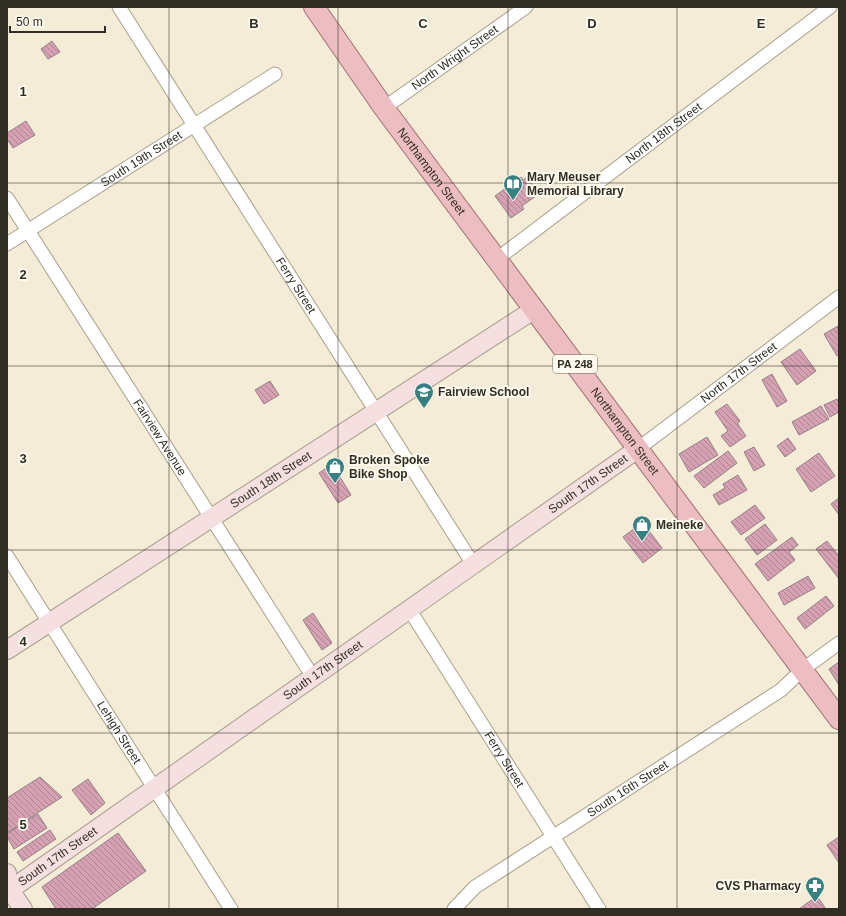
<svg xmlns="http://www.w3.org/2000/svg" width="846" height="916" viewBox="0 0 846 916" font-family="Helvetica,sans-serif">
<style>
.building{fill:url(#building-back-hatch);stroke:#968087}
.lines{fill:none;stroke-linecap:round;stroke-linejoin:round}
.street-casing{stroke:#a79f8b;stroke-width:15}
.secondary-casing{stroke:#a79f8b;stroke-width:20}
.primary-casing{stroke:#a26f70;stroke-width:22}
.street{stroke:#fff;stroke-width:13}
.secondary{stroke:#f6dfe0;stroke-width:18}
.primary{stroke:#ecbec2;stroke-width:20}
.grid{fill:none;stroke:#302d25;stroke-width:1;stroke-opacity:0.55}
.labels{text-anchor:middle;stroke-width:4;stroke-linejoin:round;paint-order:stroke}
.shield{fill:#fef9ed;stroke:#6e6a61;stroke-width:1}
.shield-label{font-size:11px;font-weight:bold;fill:#302d25}
.street-label{font-size:12px;fill:#302d25;stroke:#fef9ed}
.poi-label{font-size:12px;font-weight:bold;fill:#302d25;stroke:#fef9ed;text-anchor:start}
.grid-label{font-size:13px;text-anchor:middle;font-weight:bold;fill:#302d25;stroke:#fef9ed;stroke-width:4;stroke-linejoin:round;paint-order:stroke}
</style>
<defs>
<pattern id="building-back-hatch" width="6" height="6" patternUnits="userSpaceOnUse"><rect width="6" height="6" fill="#d6a2b3"/><path d="M-1 5l2 2M0 0l6 6M5-1l2 2" fill="none" stroke="#ae8491"/></pattern>
</defs>
<rect width="100%" height="100%" fill="#f4ecd7"/>
<path class="building" d="M 52,41 L 60,52 L 48,59 L 41,49 Z
M 26,121 L 35,135 L 13,148 L 7,139 L 7,133 Z
M 521,177 L 523,180 L 527,177 L 534,187 L 531,189 L 536,196 L 522,206 L 524,209 L 511,218 L 495,196 Z
M 838,326 L 839,355 L 837,356 L 824,334 Z
M 800,349 L 816,371 L 797,385 L 781,362 Z
M 772,374 L 787,401 L 777,407 L 762,380 Z
M 270,381 L 279,395 L 264,404 L 255,390 Z
M 837,399 L 839,404 L 839,412 L 830,417 L 824,405 Z
M 727,404 L 740,421 L 737,423 L 746,436 L 730,447 L 721,436 L 728,431 L 715,412 Z
M 821,406 L 829,419 L 799,435 L 792,422 Z
M 707,437 L 718,455 L 689,472 L 679,454 Z
M 788,438 L 796,449 L 785,457 L 777,446 Z
M 754,447 L 765,465 L 754,471 L 744,452 Z
M 728,451 L 737,463 L 704,488 L 694,476 Z
M 819,453 L 835,476 L 811,492 L 796,469 Z
M 332,464 L 351,495 L 338,503 L 319,473 Z
M 738,475 L 747,490 L 719,505 L 713,495 L 725,488 L 723,484 Z
M 839,498 L 839,515 L 831,504 Z
M 755,505 L 765,518 L 741,535 L 731,522 Z
M 640,519 L 662,548 L 643,563 L 623,537 L 635,528 L 635,523 Z
M 765,524 L 777,540 L 757,555 L 745,539 Z
M 792,537 L 798,545 L 789,552 L 795,560 L 768,581 L 755,564 Z
M 827,541 L 839,556 L 839,579 L 816,549 Z
M 808,576 L 815,588 L 784,605 L 778,593 Z
M 826,596 L 834,606 L 805,629 L 797,618 Z
M 313,613 L 332,643 L 322,650 L 303,620 Z
M 839,662 L 839,685 L 829,669 Z
M 40,777 L 62,797 L 7,833 L 7,798 Z
M 88,779 L 105,803 L 91,815 L 72,790 Z
M 38,814 L 47,828 L 14,849 L 7,837 L 7,834 Z
M 50,830 L 56,839 L 23,861 L 17,852 Z
M 118,833 L 146,871 L 92,909 L 56,909 L 42,887 Z
M 839,837 L 839,863 L 827,845 Z
M 817,896 L 826,909 L 799,909 Z"/>
<g class="lines">
<defs>
<g id="street">
<path id="s1" d="M 119,7 L 473,564"/>
<path id="s2" d="M 384,108 L 526,7"/>
<path id="s3" d="M 7,198 L 313,677"/>
<path id="s4" d="M 7,244 L 275,74"/>
<path id="s5" d="M 497,259 L 830,7"/>
<path id="s6" d="M 639,448 L 839,297"/>
<path id="s7" d="M 7,556 L 231,909"/>
<path id="s8" d="M 409,609 L 599,909"/>
<path id="s9" d="M 454,909 L 475,887 L 781,690 L 802,670 L 839,643"/>
</g>
<g id="secondary">
<path id="s10" d="M 7,650 L 535,309"/>
<path d="M 7,873 L 10,890 L 23,909"/>
<path id="s11" d="M 7,892 L 639,448"/>
</g>
<g id="primary">
<path id="s12" d="M 314,7 L 384,108 L 839,719"/>
</g>
</defs>
<use href="#street" class="street-casing"/>
<use href="#secondary" class="secondary-casing"/>
<use href="#primary" class="primary-casing"/>
<use href="#street" class="street"/>
<use href="#secondary" class="secondary"/>
<use href="#primary" class="primary"/>
</g>
<path class="grid" d="M 169,7 L 169,909M 338,7 L 338,909M 508,7 L 508,909M 677,7 L 677,909M 7,183 L 839,183M 7,366 L 839,366M 7,550 L 839,550M 7,733 L 839,733"/>
<defs>
<symbol id="library-pin" viewBox="-11 -11 22 30"><path d="M0 17L-7.5 6A9.5 9.5 0 1 1 7.5 6Z" fill="#388182" stroke="#fef9ed"/><path d="M-6-4Q-3-5.5-.7-3.5V5Q-3 3-6 4ZM6-4Q3-5.5 .7-3.5V5Q3 3 6 4Z" fill="#fff"/></symbol>
<symbol id="school-pin" viewBox="-11 -11 22 30"><path d="M0 17L-7.5 6A9.5 9.5 0 1 1 7.5 6Z" fill="#388182" stroke="#fef9ed"/><path d="M0-5L7-2L0 1L-7-2ZM-4 1L0 2.5L4 1V4Q0 6-4 4Z" fill="#fff"/></symbol>
<symbol id="shop-pin" viewBox="-11 -11 22 30"><path d="M0 17L-7.5 6A9.5 9.5 0 1 1 7.5 6Z" fill="#388182" stroke="#fef9ed"/><path d="M-5-2.5h2.3a2.7 3.5 0 0 1 5.4 0H5L5.5 6h-11ZM-1.5-2.5h3a1.5 2.3 0 0 0-3 0Z" fill="#fff"/></symbol>
<symbol id="pharmacy-pin" viewBox="-11 -11 22 30"><path d="M0 17L-7.5 6A9.5 9.5 0 1 1 7.5 6Z" fill="#388182" stroke="#fef9ed"/><path d="M-2-6h4v4h4v4h-4v4h-4v-4h-4v-4h4Z" fill="#fff"/></symbol>
</defs>
<g fill-rule="evenodd">
<use href="#library-pin" x="502" y="173" width="22" height="30"/>
<use href="#school-pin" x="413" y="381" width="22" height="30"/>
<use href="#shop-pin" x="324" y="456" width="22" height="30"/>
<use href="#shop-pin" x="631" y="514" width="22" height="30"/>
<use href="#pharmacy-pin" x="804" y="875" width="22" height="30"/>
</g>
<g class="labels">
<rect class="shield" x="553" y="355" width="44" height="18" rx="3"/>
<g class="shield-label">
<text x="575" y="368">PA 248</text>
</g>
<g class="street-label">
<text dy="4" stroke="none"><textPath href="#s2" startOffset="87">North Wright Street</textPath></text>
<text dy="4" stroke="none"><textPath href="#s5" startOffset="209">North 18th Street</textPath></text>
<text dy="4" stroke="none"><textPath href="#s4" startOffset="159">South 19th Street</textPath></text>
<text dy="4" stroke="none"><textPath href="#s12" startOffset="202">Northampton Street</textPath></text>
<text dy="4" stroke="none"><textPath href="#s1" startOffset="330">Ferry Street</textPath></text>
<text dy="4" stroke="none"><textPath href="#s6" startOffset="125">North 17th Street</textPath></text>
<text dy="4" stroke="none"><textPath href="#s12" startOffset="526">Northampton Street</textPath></text>
<text dy="4" stroke="none"><textPath href="#s3" startOffset="284">Fairview Avenue</textPath></text>
<text dy="4" stroke="none"><textPath href="#s10" startOffset="314">South 18th Street</textPath></text>
<text dy="4" stroke="none"><textPath href="#s11" startOffset="710">South 17th Street</textPath></text>
<text dy="4" stroke="none"><textPath href="#s11" startOffset="386">South 17th Street</textPath></text>
<text dy="4" stroke="none"><textPath href="#s7" startOffset="209">Lehigh Street</textPath></text>
<text dy="4" stroke="none"><textPath href="#s8" startOffset="178">Ferry Street</textPath></text>
<text dy="4" stroke="none"><textPath href="#s9" startOffset="212">South 16th Street</textPath></text>
<text dy="4" stroke="none"><textPath href="#s11" startOffset="62">South 17th Street</textPath></text>
</g>
<g class="poi-label">
<text x="527" y="181">Mary Meuser<tspan x="527" dy="14">Memorial Library</tspan></text>
<text x="438" y="396">Fairview School</text>
<text x="349" y="464">Broken Spoke<tspan x="349" dy="14">Bike Shop</tspan></text>
<text x="656" y="529">Meineke</text>
<text x="801" y="890" text-anchor="end">CVS Pharmacy</text>
</g>
</g>
<g class="grid-label">
<text x="254" y="28">B</text>
<text x="423" y="28">C</text>
<text x="592" y="28">D</text>
<text x="761" y="28">E</text>
<text x="23" y="96">1</text>
<text x="23" y="279">2</text>
<text x="23" y="463">3</text>
<text x="23" y="646">4</text>
<text x="23" y="829">5</text>
</g>
<rect width="846" height="916" fill="none" stroke="#302d25" stroke-width="16"/>
<path d="M10 26v6h95v-6" fill="none" stroke="#302d25" stroke-width="2"/>
<text x="16" y="26" font-size="12" fill="#302d25" stroke="#fef9ed" stroke-width="3" paint-order="stroke">50 m</text>
</svg>
